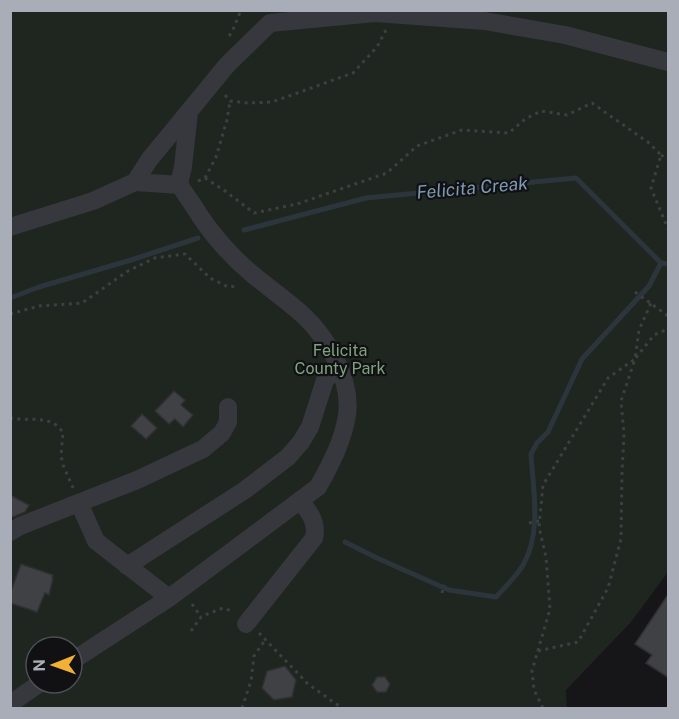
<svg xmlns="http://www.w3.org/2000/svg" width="679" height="719" viewBox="0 0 679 719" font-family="'Public Sans',sans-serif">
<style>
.green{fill:#1e261f;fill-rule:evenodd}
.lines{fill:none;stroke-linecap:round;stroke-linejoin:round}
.stream{stroke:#2c353c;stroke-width:5}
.building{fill:#404145;stroke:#303034;stroke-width:1.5}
.path{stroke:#3d3f44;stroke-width:3;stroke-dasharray:3 4.5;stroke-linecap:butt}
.minor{stroke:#37383d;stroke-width:18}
.labels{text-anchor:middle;stroke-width:4.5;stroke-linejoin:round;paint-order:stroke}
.park-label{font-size:16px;fill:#7fa381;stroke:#111113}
.water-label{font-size:18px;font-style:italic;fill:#7f9bb3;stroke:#111113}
</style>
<rect width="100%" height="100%" fill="#161618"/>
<path class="green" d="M 10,11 L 668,11 L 668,572 L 631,622 L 566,690 L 567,708 L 11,708 ZM 36,647 L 72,647 L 72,683 L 36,683 Z"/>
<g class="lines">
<path class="stream" d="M 244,230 L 366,198 L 576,178 L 661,263 L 668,264
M 10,298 L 39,287 L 131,260 L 198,238
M 345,542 L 377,558 L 449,590 L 496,597 C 505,587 516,577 523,565 C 542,533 533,489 531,454 L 537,443 L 548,432 L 582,359 L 649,286 L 661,263"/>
</g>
<path class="building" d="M 174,391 L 185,400 L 181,405 L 193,415 L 183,427 L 175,419 L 169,424 L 155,411 Z
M 142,414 L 157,428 L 146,439 L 131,426 Z
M 10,495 L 29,505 L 25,512 L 13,517 L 10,515 Z
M 21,564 L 53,575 L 52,577 L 53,578 L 49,595 L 45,593 L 37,612 L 10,603 L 10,594 Z
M 669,593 L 669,678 L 646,663 L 652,655 L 635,644 Z
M 285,666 L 296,680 L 292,697 L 274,700 L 262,688 L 267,671 Z
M 377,677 L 385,677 L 390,684 L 386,692 L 377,692 L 372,685 Z"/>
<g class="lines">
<path class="path" d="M 229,36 L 232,32 L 241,10
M 225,95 L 230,101 L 248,103 L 272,102 L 353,73 L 377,47 L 386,30
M 661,155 L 668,159
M 205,178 L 216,157 L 227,120 L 230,101
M 198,181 L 205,178 L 225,191 L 254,213 L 297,204 L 387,173 L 417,146 L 462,130 L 509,133 L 525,119 L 541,111 L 567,115 L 592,103 L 649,143 L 661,155 L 651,188 L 668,229
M 635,292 L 668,316
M 10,314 L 39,306 L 82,303 L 128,271 L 155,258 L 185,254 L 210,278 L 228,287 L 238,286
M 10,418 C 24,421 44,416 56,425 C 59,427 61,430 63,432 L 61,455 L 63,465 L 73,488
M 529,523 L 539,521
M 442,593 L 444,585
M 192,604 L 201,617
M 191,631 L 201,617 L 205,615 L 223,608 L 234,612
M 259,633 L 308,684 L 342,708
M 538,651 L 578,642 L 608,588 L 621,539 L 622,472 L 624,434 L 621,401 L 635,359 L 654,335 L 668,329
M 242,708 L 251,681 L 254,656 L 265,640
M 543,708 L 534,690 L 532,671 L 550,609 L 546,557 L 539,527 L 543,485 L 608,378 L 635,359 L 639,330 L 651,303"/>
<path class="minor" d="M 135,182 L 149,160 L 227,65 L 270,23 L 375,13 L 485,21 L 565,35 L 668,62
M 10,227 L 93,201 L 135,182 L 180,185
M 79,503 L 96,541 L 169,598
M 10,532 L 20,526 L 137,480 L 203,449 L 222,433 L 228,422 L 228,407
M 127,566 L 245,490 L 288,457 L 301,442 L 310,427 L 325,380 L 338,365
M 246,624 L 314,538 C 318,522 309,512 300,500
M 72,661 L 169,598 L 318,487 C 331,464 343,441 347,415 C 352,379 327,337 302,314 C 286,300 268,287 252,274 C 232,257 214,237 200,216 C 197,210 182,190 180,185 C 179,180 182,172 183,167 C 185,148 187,130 189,112
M 10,704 L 40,683"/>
</g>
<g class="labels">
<g class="park-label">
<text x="340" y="356">Felicita<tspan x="340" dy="18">County Park</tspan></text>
</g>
<g class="water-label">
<text transform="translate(472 188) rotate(-5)" y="6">Felicita Creak</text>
</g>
</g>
<rect width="679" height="719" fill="none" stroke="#a8adb8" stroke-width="24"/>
<g transform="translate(54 665) rotate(269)"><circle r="28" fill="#111113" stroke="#4d4f55" stroke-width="1.5"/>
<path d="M0-4.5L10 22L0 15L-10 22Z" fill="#f2b134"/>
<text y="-9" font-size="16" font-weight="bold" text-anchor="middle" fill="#a8adb8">N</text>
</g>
</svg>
